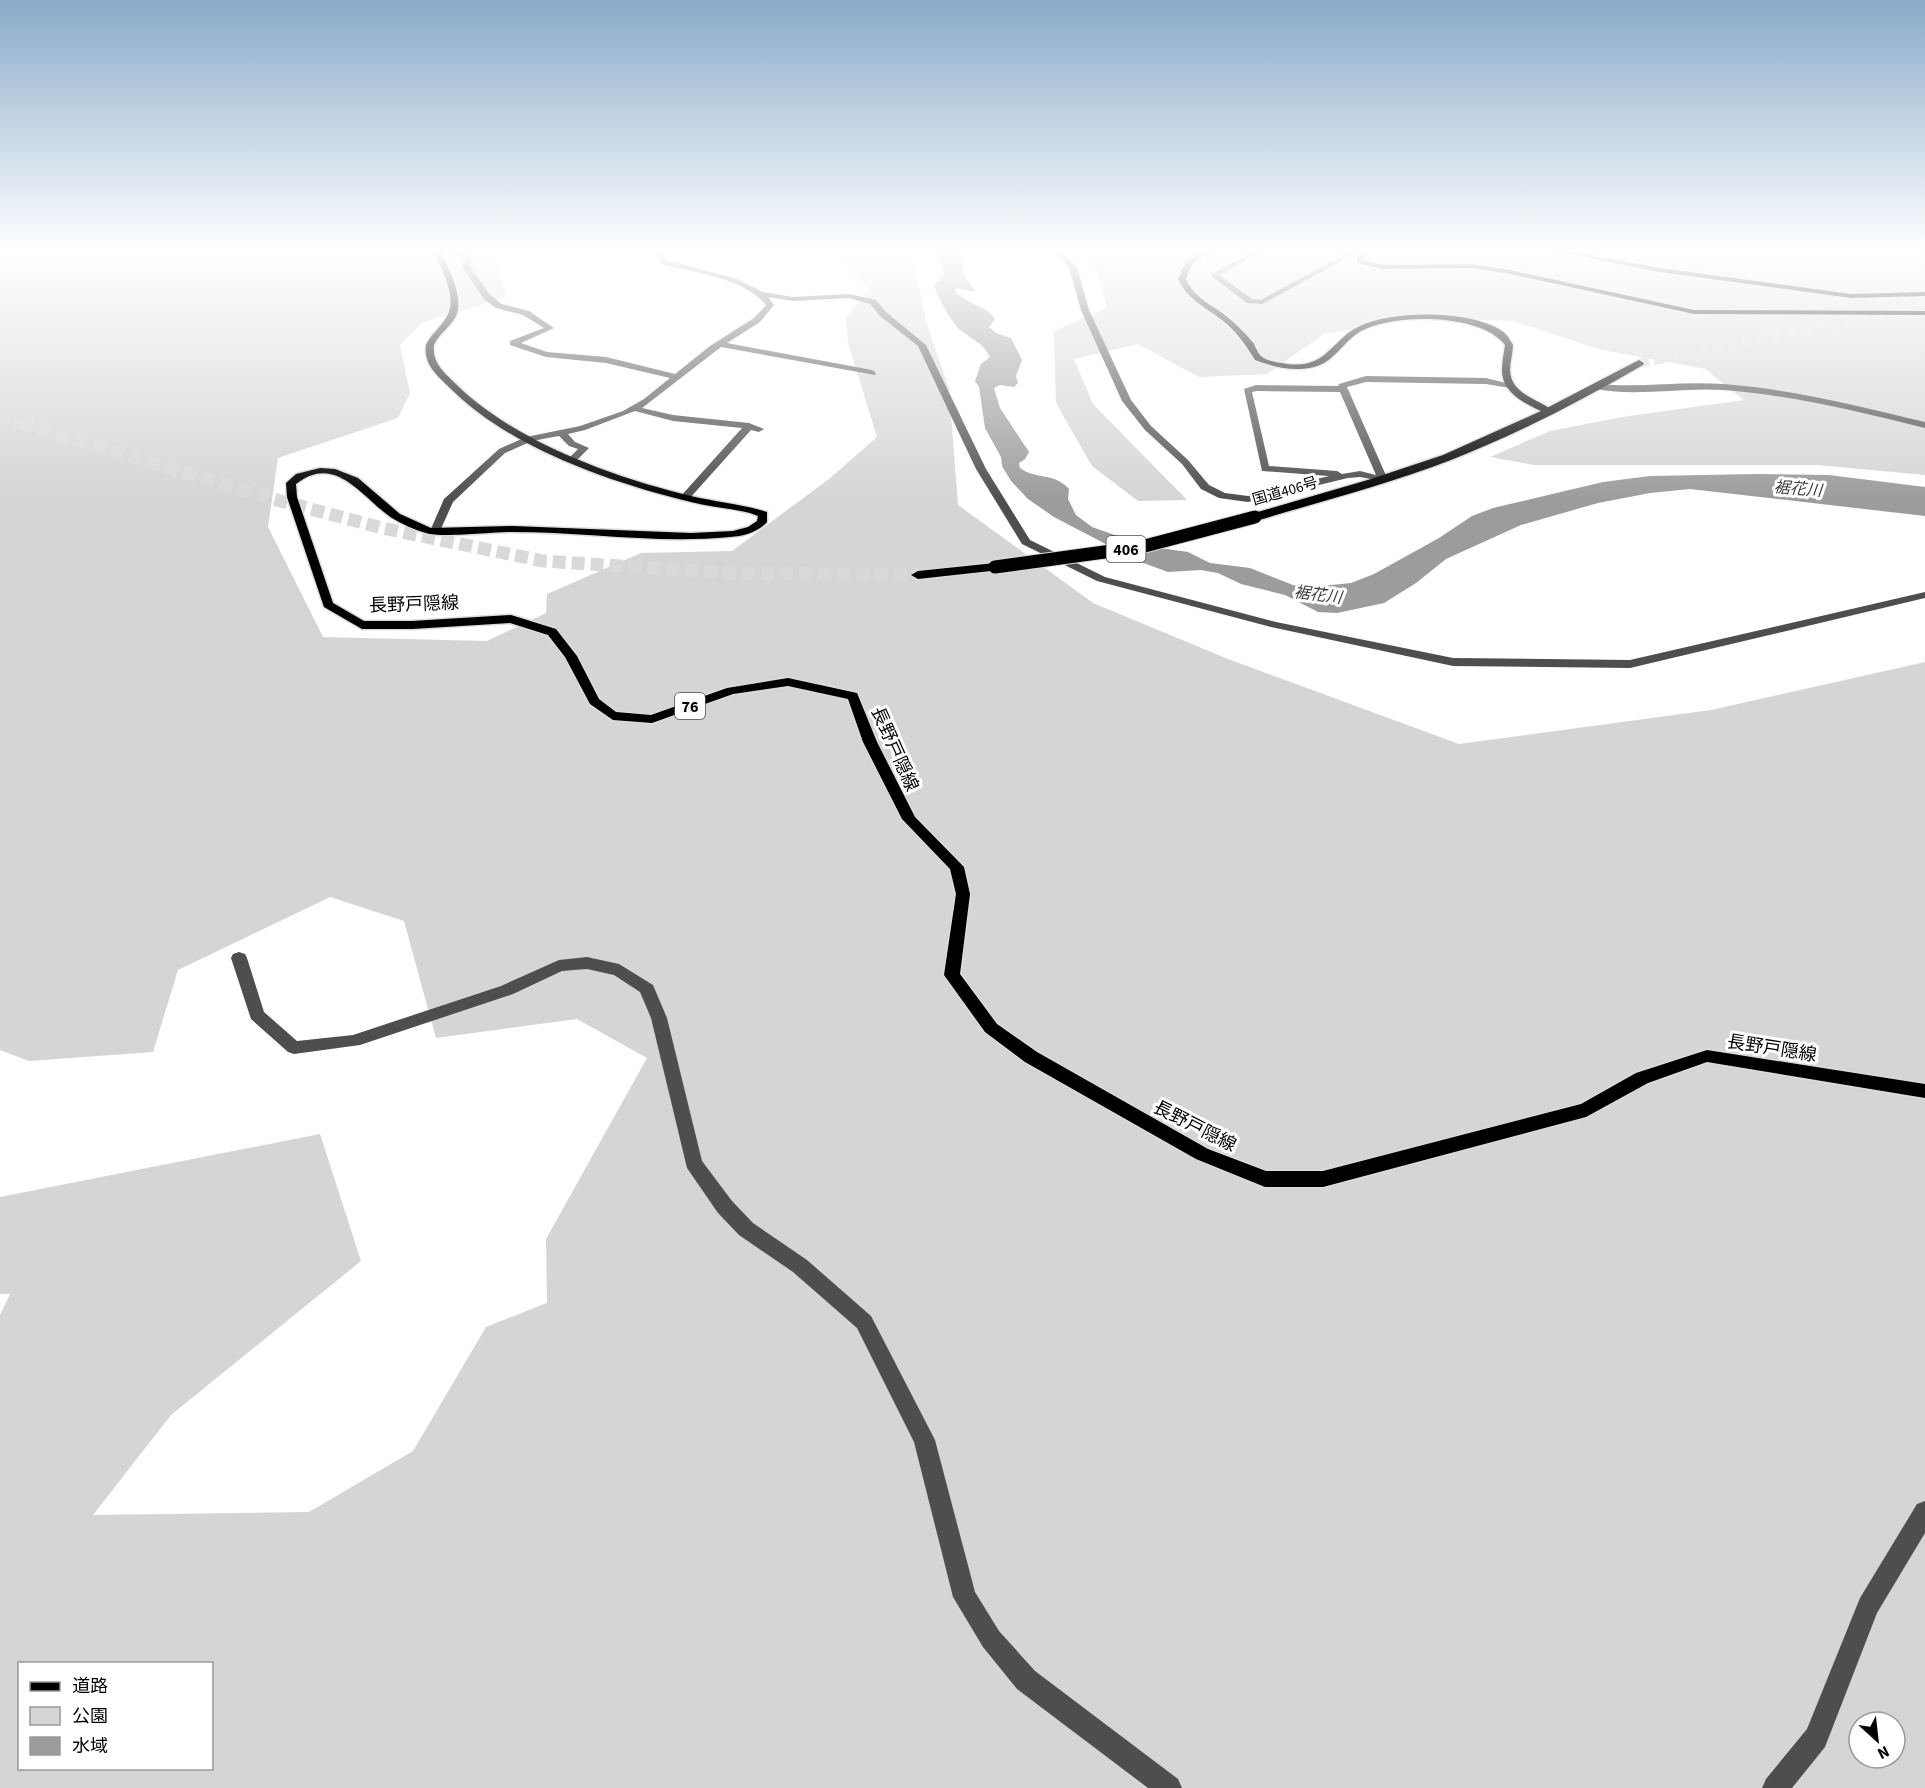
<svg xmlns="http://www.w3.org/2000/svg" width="1925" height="1788" viewBox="0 0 1925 1788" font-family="'Source Sans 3','Noto Sans JP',sans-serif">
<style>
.green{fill:#d5d5d5;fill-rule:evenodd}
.water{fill:#9c9c9c}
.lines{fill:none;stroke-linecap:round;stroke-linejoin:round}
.highway-tunnel-far1{stroke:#d9d9d9;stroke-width:10;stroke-dasharray:10 5;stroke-linecap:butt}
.highway-tunnel{stroke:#d9d9d9;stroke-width:13;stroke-dasharray:13 6;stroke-linecap:butt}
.major-casing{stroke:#dbdbdb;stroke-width:3}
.highway-casing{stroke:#dbdbdb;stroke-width:3}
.minor{fill:#4e4e4e;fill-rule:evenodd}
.major{fill:#000;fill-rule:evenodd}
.highway{fill:#000;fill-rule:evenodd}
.highway-bridge-casing{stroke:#dbdbdb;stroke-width:15;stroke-linecap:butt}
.highway-bridge{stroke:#000;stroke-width:13}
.labels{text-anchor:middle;stroke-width:6;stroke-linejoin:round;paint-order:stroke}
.far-street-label{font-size:15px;fill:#000;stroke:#fff}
.far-water-label{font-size:16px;font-style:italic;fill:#3d3d3d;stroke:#fff}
.shield{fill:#fff;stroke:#4c4c4c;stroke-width:1.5}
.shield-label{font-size:16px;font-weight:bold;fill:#000}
.street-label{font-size:18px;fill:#000;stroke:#fff}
</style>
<rect width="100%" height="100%" fill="#fff"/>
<path class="green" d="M 214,250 L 488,250 L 497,259 L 506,297 L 422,323 L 400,345 L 410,393 L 398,418 L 278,458 L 268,527 L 323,637 L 487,641 L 546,613 L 547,594 L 641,553 L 732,551 L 829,479 L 877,437 L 848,343 L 846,318 L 869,289 L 833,250 L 912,250 L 926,322 L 949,388 L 958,505 L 1093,603 L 1228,659 L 1459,744 L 1711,710 L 1925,662 L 1925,1788 L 0,1788 L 0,1315 L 10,1294 L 0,1294 L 0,1197 L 320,1134 L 361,1261 L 171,1415 L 93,1515 L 309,1512 L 413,1451 L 486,1327 L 547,1303 L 546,1239 L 647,1058 L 577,1019 L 436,1038 L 404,921 L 330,897 L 178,970 L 153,1052 L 29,1061 L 0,1050 L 0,251 L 153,255 ZM 20,1664 L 212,1664 L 212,1768 L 20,1768 ZM 1859,1722 L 1895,1722 L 1895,1758 L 1859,1758 Z
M 1078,250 L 1925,250 L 1925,475 L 1817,465 L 1534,465 L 1490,457 L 1550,431 L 1622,417 L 1744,400 L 1705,369 L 1598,349 L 1513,321 L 1415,318 L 1324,334 L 1267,374 L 1199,377 L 1138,344 L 1074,359 L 1093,404 L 1187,500 L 1138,501 L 1092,466 L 1056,403 L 1054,331 L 1107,308 L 1096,269 Z"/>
<path class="water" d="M 937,250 L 959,250 L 965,277 L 974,289 L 974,292 L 957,288 L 955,291 C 966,304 986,305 995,319 L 989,327 L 996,333 L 1011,338 L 1022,360 L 1016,376 L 1018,383 L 1014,387 L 1000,385 L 994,388 L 1000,408 L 1029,452 L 1025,459 L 1019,463 L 1020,468 C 1036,480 1054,472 1069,489 L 1068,499 L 1076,515 L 1092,527 L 1146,546 L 1188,552 L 1210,563 L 1250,568 L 1293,585 L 1312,587 L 1351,583 L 1374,574 L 1439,538 L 1472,516 L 1493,508 L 1603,482 L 1650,476 L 1756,474 L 1829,475 L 1925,487 L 1925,516 L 1690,489 L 1650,493 L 1598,503 L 1521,525 L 1446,559 L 1416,583 L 1384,603 L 1337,613 L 1318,612 L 1285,595 L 1241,584 L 1218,573 L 1201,570 L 1168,572 L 1138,561 L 1054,517 L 1028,499 L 1011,481 L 1002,466 L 1001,457 L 985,428 L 979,387 L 975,381 L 981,364 L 990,357 C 984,343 969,338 958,328 C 948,317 939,298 934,285 L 944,274 L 943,267 L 936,261 Z"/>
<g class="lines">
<path class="highway-tunnel-far1" d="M 1639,363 L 1925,308
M 0,417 L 25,425"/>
<path class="highway-tunnel" d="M 20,423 L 266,497 L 382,528 L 543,561 L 729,573 L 918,575"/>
<defs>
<path id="major" d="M 433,250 L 440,250 C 448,268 466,299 455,318 C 449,328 439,334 434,345 C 432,364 445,373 458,386 C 516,442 613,477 691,496 C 716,502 742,504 767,512 L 767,522 C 758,532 744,536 730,537 C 658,544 585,532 512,532 C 492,532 441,538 426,533 C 415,530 402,524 392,518 C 363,499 336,452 296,484 L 297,497 L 333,603 L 364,621 L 412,621 L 511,615 L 556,629 L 577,656 L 599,699 L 616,712 L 651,715 L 727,688 L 788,678 L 857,693 L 877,742 L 915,817 L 964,867 L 970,894 L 960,974 L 997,1024 L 1037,1052 L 1208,1149 L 1266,1171 L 1323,1171 L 1581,1104 L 1636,1073 L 1707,1050 L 1925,1084 L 1925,1098 L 1707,1062 L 1648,1083 L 1586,1117 L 1323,1187 L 1265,1187 L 1196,1159 L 1025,1062 L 985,1032 L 944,975 L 956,894 L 950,869 L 902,819 L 863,742 L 848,699 L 788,686 L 733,694 L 652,723 L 613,720 L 590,704 L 565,657 L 548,635 L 510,623 L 412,629 L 362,629 L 324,607 L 287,497 L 286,483 L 296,474 L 320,468 L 335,469 L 358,478 L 400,514 L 431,528 L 513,526 L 691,533 L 733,531 L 748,527 L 757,521 L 758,516 L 750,513 C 730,508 710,507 691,502 C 611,483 511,448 452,390 C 438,376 423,365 426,345 C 431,334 440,328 446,318 C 459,299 441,268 433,250 Z
M 1204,250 L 1212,250 L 1192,264 L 1186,279 C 1195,300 1216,306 1232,321 C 1240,328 1248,336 1254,344 C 1256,348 1258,353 1261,356 C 1266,361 1280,363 1287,364 C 1328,369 1330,340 1360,326 C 1393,310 1471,310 1502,331 C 1507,334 1510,340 1513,345 C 1513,353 1510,362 1510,370 C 1511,395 1539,399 1555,412 L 1547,414 C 1528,405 1501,394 1502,369 C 1502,361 1504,353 1505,345 C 1482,313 1393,313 1361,331 C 1342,342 1336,361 1314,367 C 1293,372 1274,367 1255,360 C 1246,345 1236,331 1222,320 C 1205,307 1188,300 1178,279 L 1186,261 Z
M 1357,250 L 1365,250 L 1364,260 L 1383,265 L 1471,264 L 1505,269 L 1694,310 L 1925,311 L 1925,315 L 1694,314 L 1505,273 L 1471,268 L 1383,269 L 1357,263 Z
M 1548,250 L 1565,250 L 1660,268 L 1851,294 L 1925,292 L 1925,296 L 1851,298 L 1660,272 Z"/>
<path id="highway" d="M 1639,360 L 1644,363 L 1643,365 C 1581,401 1517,434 1451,460 C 1388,484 1323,501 1259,520 L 1251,520 L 1249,517 L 1251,514 L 1371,479 L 1443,455 L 1541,411 Z
M 995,563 L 1002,567 L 1000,570 L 918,579 L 911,575 L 918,571 Z"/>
</defs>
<use href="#major" class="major-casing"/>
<use href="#highway" class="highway-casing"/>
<path class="minor" d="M 112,250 L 134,250 L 131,252 Z
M 453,250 L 461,250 L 472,260 L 470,266 L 490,295 L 502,304 L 529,311 L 554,328 L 521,343 L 547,352 L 606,357 L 675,374 L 710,346 L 754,318 L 766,305 C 743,277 694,273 661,264 L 653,250 L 660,250 L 667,260 L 737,279 L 763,292 L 793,297 L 849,294 L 876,300 L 886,312 L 926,345 L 986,469 L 1030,540 L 1105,577 L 1276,622 L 1453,658 L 1630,660 L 1925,592 L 1925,598 L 1630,668 L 1453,666 L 1271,627 L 1097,581 L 1022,544 L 976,469 L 918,346 L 880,316 L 870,304 L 849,298 L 793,301 L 768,297 L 774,305 L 760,322 L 727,343 L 872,370 L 876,373 L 875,375 L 721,347 L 642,408 L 673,415 L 749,423 L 764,429 L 759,432 L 751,430 L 689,499 L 680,497 L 742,428 L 673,421 L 635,411 L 585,430 L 568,434 L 575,442 L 589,448 L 577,460 L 569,458 L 578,449 L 569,446 L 559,436 L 532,441 L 505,453 L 453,502 L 440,531 L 435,534 L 430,531 L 444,499 L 499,449 L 526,437 L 580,426 L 623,411 L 644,399 L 670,378 L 606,363 L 546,357 L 510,345 L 510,341 L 544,328 L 523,315 L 496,308 L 484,299 L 462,266 L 465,262 Z
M 1053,250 L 1060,250 L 1077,267 L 1089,310 L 1131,400 L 1151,426 L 1188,460 L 1209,485 L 1225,493 L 1248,496 L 1329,476 L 1262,471 L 1244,389 L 1256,385 L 1338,386 L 1339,384 L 1366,376 L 1486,378 L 1514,385 L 1510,388 L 1486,384 L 1366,382 L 1347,387 L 1388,480 L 1387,482 L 1360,477 L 1348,478 L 1248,502 L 1219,498 L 1201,489 L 1182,464 L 1145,430 L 1122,401 L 1081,310 L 1069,268 ZM 1257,391 L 1340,392 L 1376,475 L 1360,471 L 1342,474 L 1337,471 L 1269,466 L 1252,392 Z
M 1257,250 L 1266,250 L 1219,275 L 1252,299 L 1261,300 L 1353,250 L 1362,250 L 1262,304 L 1247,303 L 1210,275 Z
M 1599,384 C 1640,388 1681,381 1723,384 C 1791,389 1858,406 1925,422 L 1925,428 C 1859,412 1792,395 1723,390 C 1681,387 1637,397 1596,389 L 1596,385 Z
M 239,952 L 245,954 L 247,958 L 264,1012 L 297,1041 L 353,1035 L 501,986 L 559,960 L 587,957 L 619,964 L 653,985 L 667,1018 L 702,1161 L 732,1201 L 753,1223 L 807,1260 L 871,1316 L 935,1440 L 975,1592 L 999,1631 L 1035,1671 L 1178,1779 L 1182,1788 L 1148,1788 L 1017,1689 L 983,1647 L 953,1597 L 914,1442 L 857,1328 L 793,1272 L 739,1235 L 718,1213 L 687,1168 L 651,1018 L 640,992 L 614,975 L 587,969 L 562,971 L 513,994 L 360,1045 L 294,1054 L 288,1052 L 251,1019 L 231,958 L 233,954 Z
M 1925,1501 L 1925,1533 L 1877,1613 L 1825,1747 L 1792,1788 L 1762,1788 L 1766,1779 L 1807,1729 L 1860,1598 L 1917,1504 Z"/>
<use href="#major" class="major"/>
<use href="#highway" class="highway"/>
<defs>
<path id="highway-bridge" d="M 995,567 L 1141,547 L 1255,517"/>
</defs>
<use href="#highway-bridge" class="highway-bridge-casing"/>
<use href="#highway-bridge" class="highway-bridge"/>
</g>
<linearGradient id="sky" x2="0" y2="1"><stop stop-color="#89aaca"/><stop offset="0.5" stop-color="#fff"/><stop offset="1" stop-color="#fff" stop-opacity="0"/></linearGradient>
<rect width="1925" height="501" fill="url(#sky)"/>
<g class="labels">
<g class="far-street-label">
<text transform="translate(1285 491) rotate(-16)" y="5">国道406号</text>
</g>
<g class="far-water-label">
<text transform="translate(1798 488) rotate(5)" y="6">裾花川</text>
<text transform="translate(1318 594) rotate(7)" y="6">裾花川</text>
</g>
<g class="shield">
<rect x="1106.5" y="536" width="39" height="26" rx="4.5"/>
<rect x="675" y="693" width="30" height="26" rx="4.5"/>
</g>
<g class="shield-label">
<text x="1126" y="555">406</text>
<text x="690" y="712">76</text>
</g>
<g class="street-label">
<text transform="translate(414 604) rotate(-2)" y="6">長野戸隠線</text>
<text transform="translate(895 749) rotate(66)" y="6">長野戸隠線</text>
<text transform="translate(1772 1048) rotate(9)" y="6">長野戸隠線</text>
<text transform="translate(1195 1126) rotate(27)" y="6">長野戸隠線</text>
</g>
</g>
<rect x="18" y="1662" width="195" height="108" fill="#ffffff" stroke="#999999" stroke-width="1.5"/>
<rect x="30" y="1682" width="30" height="9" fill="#000000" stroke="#999999" stroke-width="1.5"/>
<text x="72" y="1692" font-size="18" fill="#000000">道路</text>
<rect x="30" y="1707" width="30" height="18" fill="#d5d5d5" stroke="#999999" stroke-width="1.5"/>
<text x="72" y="1722" font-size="18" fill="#000000">公園</text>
<rect x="30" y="1737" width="30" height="18" fill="#9c9c9c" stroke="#999999" stroke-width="1.5"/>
<text x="72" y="1752" font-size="18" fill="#000000">水域</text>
<g transform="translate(1877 1740) rotate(153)"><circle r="28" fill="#ffffff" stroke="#999999" stroke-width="1.5"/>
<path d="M0-4.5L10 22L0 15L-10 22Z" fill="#000000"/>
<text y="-9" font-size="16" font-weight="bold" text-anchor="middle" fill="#000000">N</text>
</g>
</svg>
